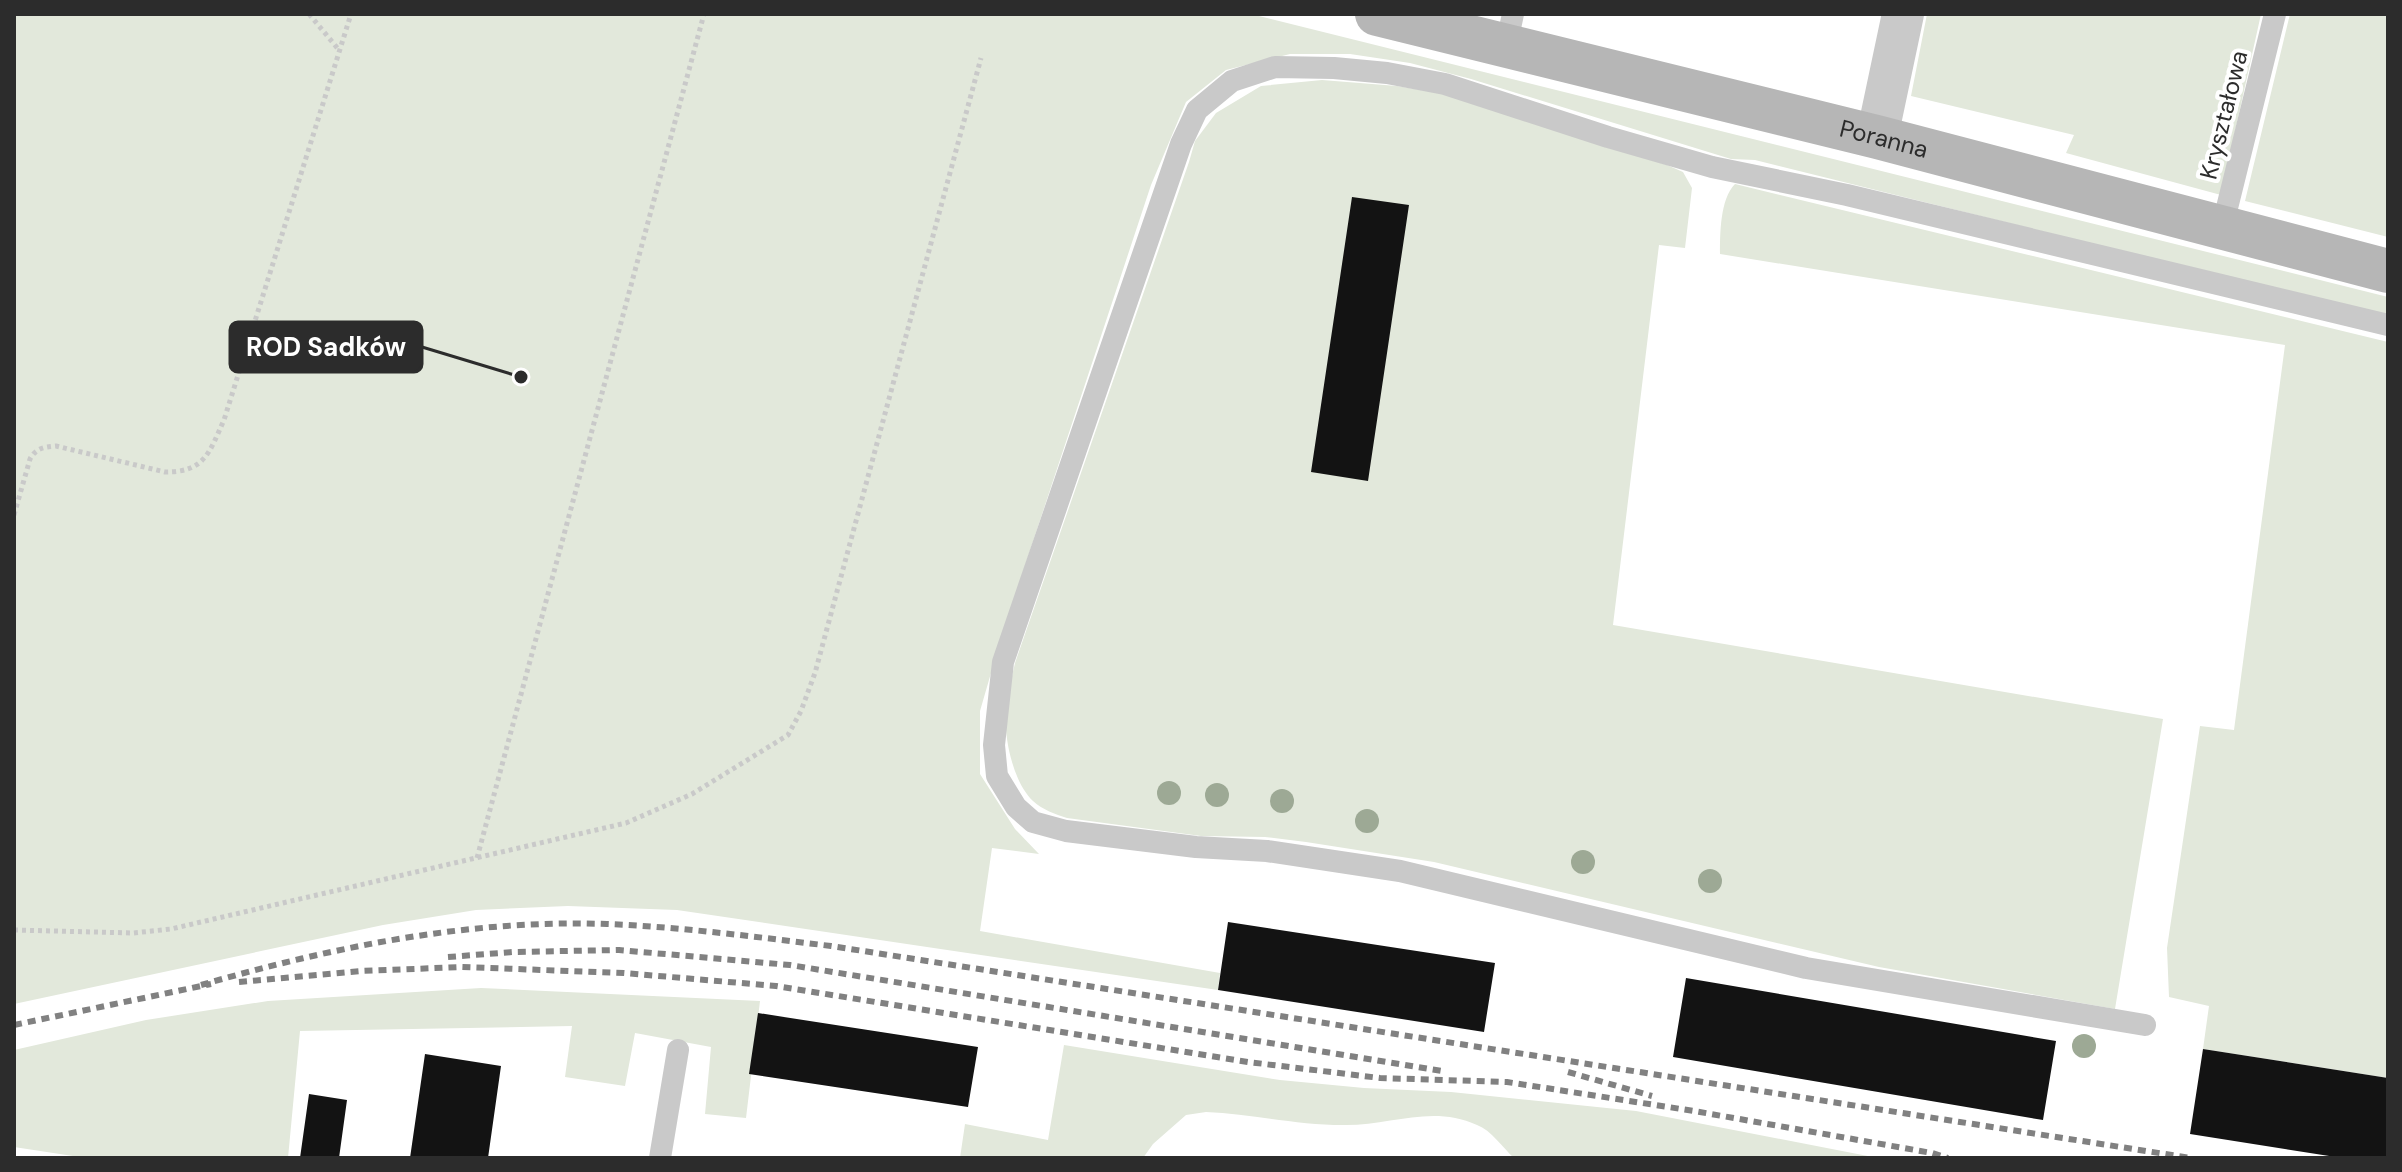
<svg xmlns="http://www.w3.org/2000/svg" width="2402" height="1172" viewBox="0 0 2402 1172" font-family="'DM Sans',sans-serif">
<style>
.green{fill:#e2e8db}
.building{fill:#131313}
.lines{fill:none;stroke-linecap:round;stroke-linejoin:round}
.path{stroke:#c9c9c9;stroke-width:5;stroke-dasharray:4 4;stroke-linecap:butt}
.lane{stroke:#c9c9c9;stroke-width:22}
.street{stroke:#c9c9c9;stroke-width:42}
.secondary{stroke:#b6b6b6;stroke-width:44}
.rail{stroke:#818181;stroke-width:6;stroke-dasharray:8 6;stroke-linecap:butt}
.tree{fill:#9da995}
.labels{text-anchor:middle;stroke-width:8;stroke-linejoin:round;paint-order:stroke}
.street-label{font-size:24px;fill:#2c2c2c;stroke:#fff}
.leader{fill:none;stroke:#2c2c2c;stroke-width:3}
.callout-dot{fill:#2c2c2c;stroke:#fff;stroke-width:3}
.callout{fill:#2c2c2c;stroke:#2c2c2c;stroke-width:3}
.callout-label{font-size:26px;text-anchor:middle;font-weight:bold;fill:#fff}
</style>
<rect width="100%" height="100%" fill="#fff"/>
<path class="green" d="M 14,14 L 1251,14 L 2388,297 L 2388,317 L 1755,160 L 1731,159 L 1471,79 L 1410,63 L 1350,54 L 1290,54 L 1226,70 L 1186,102 L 1151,185 L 1002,635 L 980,711 L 980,774 L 1015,829 L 1039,854 L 992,848 L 980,931 L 1220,973 L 1218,990 L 677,910 L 568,906 L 476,910 L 383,925 L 14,1004 Z
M 1927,14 L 2261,14 L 2221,195 L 2066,153 L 2074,135 L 1911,96 Z
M 2290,14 L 2388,14 L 2388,237 L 2245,201 Z
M 1322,80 L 1397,86 L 1445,94 L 1667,165 L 1683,172 L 1692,188 L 1685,248 L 1659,245 L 1613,625 L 2163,719 L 2115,1009 L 1879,967 L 1434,862 L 1306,842 L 1265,837 L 1201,836 L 1067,818 C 1055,814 1043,810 1033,801 C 1012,781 1003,734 1006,706 C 1008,691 1012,677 1015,663 L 1189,162 L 1195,141 L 1216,113 L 1261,86 Z
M 1735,184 L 2388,342 L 2388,1078 L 2203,1049 L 2209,1006 L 2169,997 L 2167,948 L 2200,726 L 2234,730 L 2285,345 L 1720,254 C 1720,234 1720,199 1735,184 Z
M 481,988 L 760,1001 L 746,1118 L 705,1114 L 711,1047 L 635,1033 L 625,1086 L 565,1077 L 572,1026 L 300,1031 L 288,1158 L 86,1158 L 14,1147 L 14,1050 L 146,1020 L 268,1001 Z
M 1064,1045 L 1280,1080 L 1364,1088 L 1451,1092 L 1636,1111 L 1878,1158 L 1514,1158 C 1503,1148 1491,1130 1477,1125 C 1432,1104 1389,1126 1343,1125 C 1297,1125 1252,1114 1206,1112 L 1186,1115 L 1153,1144 L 1143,1158 L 960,1158 L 965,1124 L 1048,1140 Z"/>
<path class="building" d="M 1352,197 L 1409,205 L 1368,481 L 1311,472 Z
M 1228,922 L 1495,963 L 1484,1032 L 1218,990 Z
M 1686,978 L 2056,1041 L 2043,1120 L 1673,1057 Z
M 758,1013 L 978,1047 L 968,1107 L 749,1074 Z
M 2203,1049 L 2388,1078 L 2388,1158 L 2342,1158 L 2190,1134 Z
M 425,1054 L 501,1066 L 488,1158 L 410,1158 Z
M 309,1094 L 347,1100 L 339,1158 L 300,1158 Z"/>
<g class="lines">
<path class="path" d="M 309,14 L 339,50
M 14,515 L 30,459 C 36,448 44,447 56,446 L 165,472 C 205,472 209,453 224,420 L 351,14
M 477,858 L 704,14
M 14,930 L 133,933 L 171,929 L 626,823 L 692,794 L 788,735 L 801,711 L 815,673 L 981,58"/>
<path class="lane" d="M 1506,47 L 1513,14
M 2222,228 L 2275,14
M 2145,1025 L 1806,968 L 1400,871 L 1267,851 L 1196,847 L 1066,831 L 1033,822 L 1016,807 L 997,776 L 994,745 L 1003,662 L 1181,144 L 1197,110 L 1232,81 L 1275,67 L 1334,68 L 1387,73 L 1445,84 L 1608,137 L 1712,167 L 1847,195 L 2388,325
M 660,1158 L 678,1050"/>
<path class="street" d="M 1877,137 L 1903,14"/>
<path class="secondary" id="s1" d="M 1377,14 L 1877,137 L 2388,271"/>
<path class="rail" d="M 448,957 L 513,952 L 619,950 L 790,965 L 1442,1071
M 239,982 L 361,971 L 462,967 L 624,973 L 776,986 L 1248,1062 L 1380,1078 L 1507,1082 L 1694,1111 L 1932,1153 L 1948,1158
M 201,985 C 333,947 470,919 607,924 C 682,927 756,937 831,946 L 2191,1158
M 14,1025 L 211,984
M 1568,1072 L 1652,1096"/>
</g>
<g class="tree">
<circle cx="1169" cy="793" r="12"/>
<circle cx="1217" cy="795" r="12"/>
<circle cx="1282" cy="801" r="12"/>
<circle cx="1367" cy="821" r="12"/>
<circle cx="1583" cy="862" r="12"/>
<circle cx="1710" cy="881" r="12"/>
<circle cx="2084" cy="1046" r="12"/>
</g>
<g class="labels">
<g class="street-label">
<text transform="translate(2224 115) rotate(-76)" y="8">Kryształowa</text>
<text dy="8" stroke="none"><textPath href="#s1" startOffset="522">Poranna</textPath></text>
</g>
</g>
<path class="leader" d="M521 377L422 347"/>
<circle class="callout-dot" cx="521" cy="377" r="8"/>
<rect class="callout" x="230" y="322" width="192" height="50" rx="8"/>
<g class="callout-label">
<text x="326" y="356">ROD Sadków</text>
</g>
<rect width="2402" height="1172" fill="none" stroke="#2c2c2c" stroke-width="32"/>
</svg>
